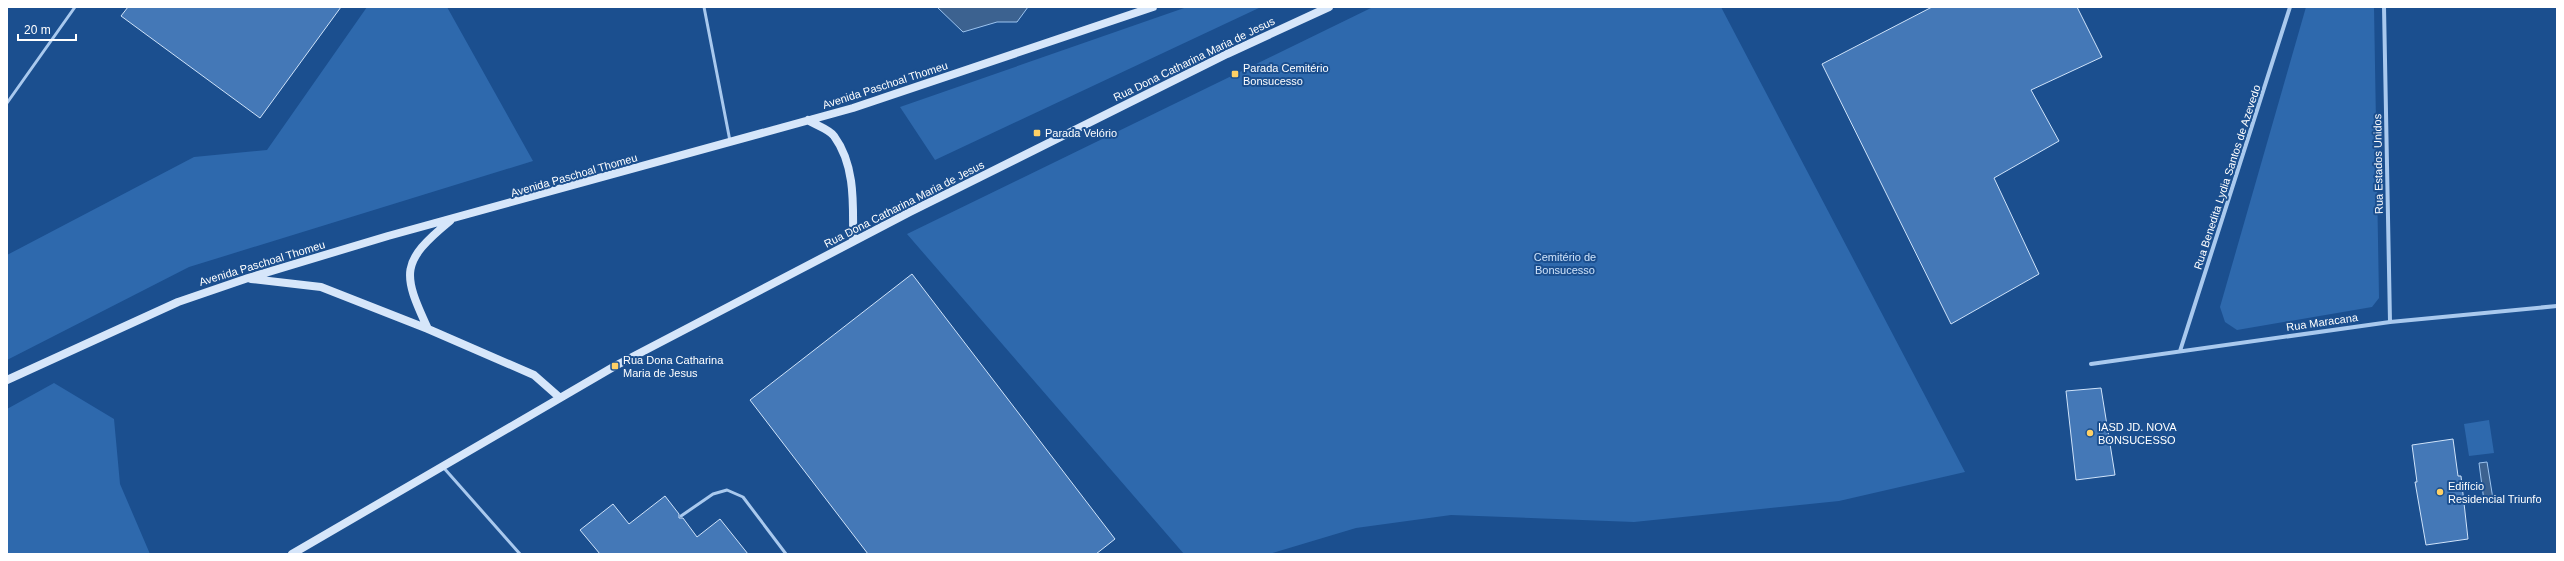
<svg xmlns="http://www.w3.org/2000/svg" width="2564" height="561" viewBox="0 0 2564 561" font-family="Helvetica,sans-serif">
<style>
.green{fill:#2e69ad}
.water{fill:#3c6290;stroke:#9cc4f0}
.building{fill:#4478b7;stroke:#cfe3fa}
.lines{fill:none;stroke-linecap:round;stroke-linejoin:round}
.lane{stroke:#a9c9ee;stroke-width:3}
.street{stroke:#a9c9ee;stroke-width:4}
.secondary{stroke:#d6e6fa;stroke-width:8}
.poi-dot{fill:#ffd166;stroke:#1b4f8f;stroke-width:1.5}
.labels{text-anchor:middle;stroke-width:4;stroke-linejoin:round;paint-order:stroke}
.street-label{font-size:11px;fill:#fff;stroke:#1b4f8f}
.poi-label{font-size:11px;fill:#fff;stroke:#1b4f8f;text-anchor:start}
.park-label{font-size:11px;fill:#cfe3fa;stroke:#1b4f8f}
</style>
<rect width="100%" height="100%" fill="#1b4f8f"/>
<path class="green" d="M 367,7 L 447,7 L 533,161 L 189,267 L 7,360 L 7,255 L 194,157 L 267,150 Z
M 1187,7 L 1261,7 L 935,160 L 900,107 Z
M 1373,7 L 1721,7 L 1965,472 L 1839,501 L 1634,522 L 1451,515 L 1356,528 L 1269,554 L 1184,554 L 907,234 Z
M 2306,7 L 2374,7 L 2379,298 L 2372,307 L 2237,330 L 2225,322 L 2220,307 Z
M 54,383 L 114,419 L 120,484 L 150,554 L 7,554 L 7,409 Z
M 2489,420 L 2494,453 L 2469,456 L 2464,424 Z"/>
<path class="water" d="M 937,7 L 1028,7 L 1017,22 L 997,22 L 963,32 Z
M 2487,462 L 2493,499 L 2484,501 L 2479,463 Z"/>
<path class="building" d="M 128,7 L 341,7 L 260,118 L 121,16 Z
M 1932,7 L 2077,7 L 2102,57 L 2031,90 L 2059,141 L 1994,178 L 2039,274 L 1951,324 L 1822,64 Z
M 912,274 L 1115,539 L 1096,554 L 868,554 L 750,400 Z
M 2101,388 L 2115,475 L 2076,480 L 2066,391 Z
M 2453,439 L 2458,476 L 2461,476 L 2468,539 L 2426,545 L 2415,482 L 2417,482 L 2412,445 Z
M 665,496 L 679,514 L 679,518 L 683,518 L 697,537 L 720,519 L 748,554 L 600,554 L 580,530 L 613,504 L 629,524 Z"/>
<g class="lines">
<path class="lane" d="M 704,7 L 730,141
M 7,103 L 75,7
M 443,467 L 520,554
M 681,516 L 713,494 L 727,490 L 743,497 L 786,554"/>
<path class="street" d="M 2384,7 L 2390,322
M 2180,351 L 2290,7
M 2091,364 L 2390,322 L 2557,306"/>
<path class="secondary" d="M 808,120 C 815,125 829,129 834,136 C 856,166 853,206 853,241
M 251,279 L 321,287 L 428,329 L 534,375 L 559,397
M 428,329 C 402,273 400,262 450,221
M 7,380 L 178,302 L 248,278 L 388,236 L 853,108 L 1153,7
M 292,554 L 615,366 L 910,212 L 1227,54 L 1329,7"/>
</g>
<g class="poi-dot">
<rect x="1231" y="70" width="8" height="8" rx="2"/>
<rect x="1033" y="129" width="8" height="8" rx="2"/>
<rect x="611" y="362" width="8" height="8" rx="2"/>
<circle cx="2090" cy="433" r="4"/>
<circle cx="2440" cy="492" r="4"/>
</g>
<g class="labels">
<g class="street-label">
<text transform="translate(1194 59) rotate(-26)" y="4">Rua Dona Catharina Maria de Jesus</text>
<text transform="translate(885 85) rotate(-18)" y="4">Avenida Paschoal Thomeu</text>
<text transform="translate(2378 164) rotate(-91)" y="4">Rua Estados Unidos</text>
<text transform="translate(574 175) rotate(-16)" y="4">Avenida Paschoal Thomeu</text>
<text transform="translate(2227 177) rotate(-72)" y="4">Rua Benedita Lydia Santos de Azevedo</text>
<text transform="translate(904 204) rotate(-27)" y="4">Rua Dona Catharina Maria de Jesus</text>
<text transform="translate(262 263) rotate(-17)" y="4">Avenida Paschoal Thomeu</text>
<text transform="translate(2322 322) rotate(-8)" y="4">Rua Maracana</text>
</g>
<g class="poi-label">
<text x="1243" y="72">Parada Cemitério<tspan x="1243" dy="13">Bonsucesso</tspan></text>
<text x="1045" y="137">Parada Velório</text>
<text x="623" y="364">Rua Dona Catharina<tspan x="623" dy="13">Maria de Jesus</tspan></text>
<text x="2098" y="431">IASD JD. NOVA<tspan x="2098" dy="13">BONSUCESSO</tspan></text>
<text x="2448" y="490">Edifício<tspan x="2448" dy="13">Residencial Triunfo</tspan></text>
</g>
<g class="park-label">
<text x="1565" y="261">Cemitério de<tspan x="1565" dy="13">Bonsucesso</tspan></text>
</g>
</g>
<rect width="2564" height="561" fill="none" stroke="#ffffff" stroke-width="16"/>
<path d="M18 34v6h58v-6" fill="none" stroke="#ffffff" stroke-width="2"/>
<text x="24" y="34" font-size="12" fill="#ffffff" stroke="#1b4f8f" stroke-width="3" paint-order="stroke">20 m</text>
</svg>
